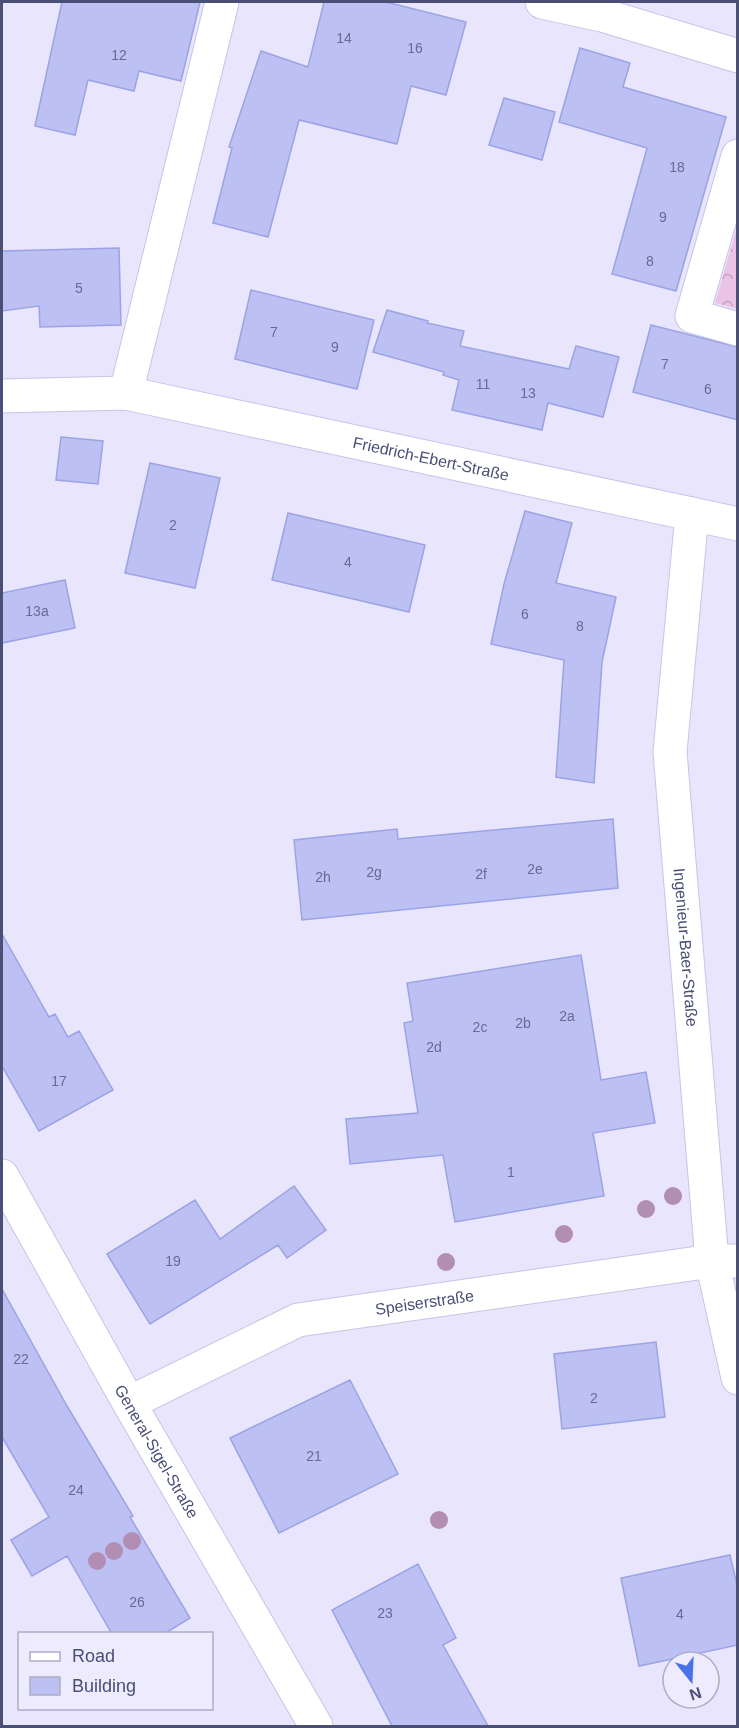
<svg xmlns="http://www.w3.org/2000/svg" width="739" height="1728" viewBox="0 0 739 1728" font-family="Arial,sans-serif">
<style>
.park{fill:url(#park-crowns)}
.building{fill:#bcc0f2;stroke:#9ca3e5;stroke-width:1.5}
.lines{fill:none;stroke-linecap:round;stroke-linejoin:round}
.minor-casing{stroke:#c5c5e6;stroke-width:35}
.minor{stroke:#fff;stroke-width:33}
.tree{fill:#b38eb4}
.labels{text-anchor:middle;stroke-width:5;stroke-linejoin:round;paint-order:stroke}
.number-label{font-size:14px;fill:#666b95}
.street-label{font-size:16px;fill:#4a4f76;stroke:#eeebff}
</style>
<defs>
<pattern id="park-crowns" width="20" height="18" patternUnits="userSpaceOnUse" patternTransform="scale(1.5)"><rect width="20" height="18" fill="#eac3e6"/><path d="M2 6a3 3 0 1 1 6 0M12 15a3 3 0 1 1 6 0" fill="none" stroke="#c0a1bf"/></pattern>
</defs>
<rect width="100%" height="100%" fill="#e8e5fd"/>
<path class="park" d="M 737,227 L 737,309 L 715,303 Z"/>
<path class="building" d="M 62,2 L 200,2 L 181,81 L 139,71 L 134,91 L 88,80 L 75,135 L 35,126 Z
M 324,2 L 386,2 L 466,22 L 446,95 L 411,86 L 397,144 L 299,120 L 268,237 L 213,223 L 232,148 L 229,147 L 261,51 L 308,67 Z
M 580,48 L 630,63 L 623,87 L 726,117 L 676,291 L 612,274 L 647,148 L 559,122 Z
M 504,98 L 555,112 L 542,160 L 489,145 Z
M 119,248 L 121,325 L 40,327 L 39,306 L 2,311 L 2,251 Z
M 251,290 L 374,320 L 357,389 L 235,359 Z
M 387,310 L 428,321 L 427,323 L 464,331 L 460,346 L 569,369 L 576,346 L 619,357 L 603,417 L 548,403 L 542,430 L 452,410 L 459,380 L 443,375 L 444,372 L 373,352 Z
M 651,325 L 738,347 L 738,420 L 633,392 Z
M 61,437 L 103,441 L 98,484 L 56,480 Z
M 150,463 L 220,478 L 195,588 L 125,573 Z
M 525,511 L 572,523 L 556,583 L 616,597 L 602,662 L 594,783 L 556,777 L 564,660 L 491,644 L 504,584 Z
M 288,513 L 425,545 L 409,612 L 272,580 Z
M 65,580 L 75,628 L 2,643 L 2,593 Z
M 613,819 L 618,888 L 302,920 L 294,840 L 397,829 L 398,839 Z
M 2,934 L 49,1017 L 55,1014 L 68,1037 L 79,1031 L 113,1090 L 39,1131 L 2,1066 Z
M 581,955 L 601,1080 L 646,1072 L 655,1123 L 593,1133 L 604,1196 L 455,1222 L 443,1155 L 350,1164 L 346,1119 L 418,1113 L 404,1023 L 413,1021 L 407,983 Z
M 294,1186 L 326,1230 L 287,1258 L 278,1245 L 150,1324 L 107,1254 L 195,1200 L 220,1239 Z
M 2,1289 L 67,1406 L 133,1516 L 130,1517 L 190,1618 L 164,1634 L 112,1634 L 67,1556 L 32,1576 L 11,1540 L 49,1517 L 2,1437 Z
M 656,1342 L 665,1417 L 562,1429 L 554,1354 Z
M 350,1380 L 398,1474 L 279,1533 L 230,1438 Z
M 730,1555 L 738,1589 L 738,1645 L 639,1666 L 621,1578 Z
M 418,1564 L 456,1638 L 443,1645 L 488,1726 L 392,1726 L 332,1610 Z"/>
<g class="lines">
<defs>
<g id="minor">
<path d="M 542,2 L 602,15 L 738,56"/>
<path d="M 738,156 L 692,316 L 738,329"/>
<path d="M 126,393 L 222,2"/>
<path id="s1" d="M 2,396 L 126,393 L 738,524"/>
<path id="s2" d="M 692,514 L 670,752 L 712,1261 L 738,1378"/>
<path id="s3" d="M 2,1176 L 129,1403 L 316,1726"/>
<path id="s4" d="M 129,1403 L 298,1320 L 712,1261 L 738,1261"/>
</g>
</defs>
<use href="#minor" class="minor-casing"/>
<use href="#minor" class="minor"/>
</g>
<g class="tree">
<circle cx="673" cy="1196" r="9"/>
<circle cx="646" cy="1209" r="9"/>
<circle cx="564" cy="1234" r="9"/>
<circle cx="446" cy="1262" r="9"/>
<circle cx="439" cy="1520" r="9"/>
<circle cx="132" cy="1541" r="9"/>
<circle cx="114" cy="1551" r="9"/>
<circle cx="97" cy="1561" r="9"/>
</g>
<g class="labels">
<g class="number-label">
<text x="344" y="43">14</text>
<text x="415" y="53">16</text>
<text x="119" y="60">12</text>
<text x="677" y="172">18</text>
<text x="663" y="222">9</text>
<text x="650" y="266">8</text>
<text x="79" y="293">5</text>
<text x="274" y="337">7</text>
<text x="335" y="352">9</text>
<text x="665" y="369">7</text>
<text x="483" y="389">11</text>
<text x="708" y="394">6</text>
<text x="528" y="398">13</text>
<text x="173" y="530">2</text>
<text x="348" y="567">4</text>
<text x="37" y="616">13a</text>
<text x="525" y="619">6</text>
<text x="580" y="631">8</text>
<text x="535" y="874">2e</text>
<text x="374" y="877">2g</text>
<text x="481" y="879">2f</text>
<text x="323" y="882">2h</text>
<text x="567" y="1021">2a</text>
<text x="523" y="1028">2b</text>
<text x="480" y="1032">2c</text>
<text x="434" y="1052">2d</text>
<text x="59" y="1086">17</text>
<text x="511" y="1177">1</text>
<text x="173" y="1266">19</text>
<text x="21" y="1364">22</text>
<text x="594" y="1403">2</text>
<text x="314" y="1461">21</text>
<text x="76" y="1495">24</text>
<text x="137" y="1607">26</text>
<text x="385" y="1618">23</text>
<text x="680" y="1619">4</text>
</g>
<g class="street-label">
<text dy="6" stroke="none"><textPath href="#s1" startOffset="436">Friedrich-Ebert-Straße</textPath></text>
<text dy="6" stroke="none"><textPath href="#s2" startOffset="435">Ingenieur-Baer-Straße</textPath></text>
<text dy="6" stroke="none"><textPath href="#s4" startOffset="316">Speiserstraße</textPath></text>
<text dy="6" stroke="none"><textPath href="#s3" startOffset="316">General-Sigel-Straße</textPath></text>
</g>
</g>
<rect width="739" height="1728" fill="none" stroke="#4a4f76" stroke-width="6"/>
<rect x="18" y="1632" width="195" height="78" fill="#eeebff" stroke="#acadc8" stroke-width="1.5"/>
<rect x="30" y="1652" width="30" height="9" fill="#ffffff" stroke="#acadc8" stroke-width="1.5"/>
<text x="72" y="1662" font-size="18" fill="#4a4f76">Road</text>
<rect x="30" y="1677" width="30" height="18" fill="#bcc0f2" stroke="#acadc8" stroke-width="1.5"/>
<text x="72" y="1692" font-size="18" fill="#4a4f76">Building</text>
<g transform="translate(691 1680) rotate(162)"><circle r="28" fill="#eeebff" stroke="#acadc8" stroke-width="1.5"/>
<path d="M0-4.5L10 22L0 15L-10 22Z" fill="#4971e8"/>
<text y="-9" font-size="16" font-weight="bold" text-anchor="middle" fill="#4a4f76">N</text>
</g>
</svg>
